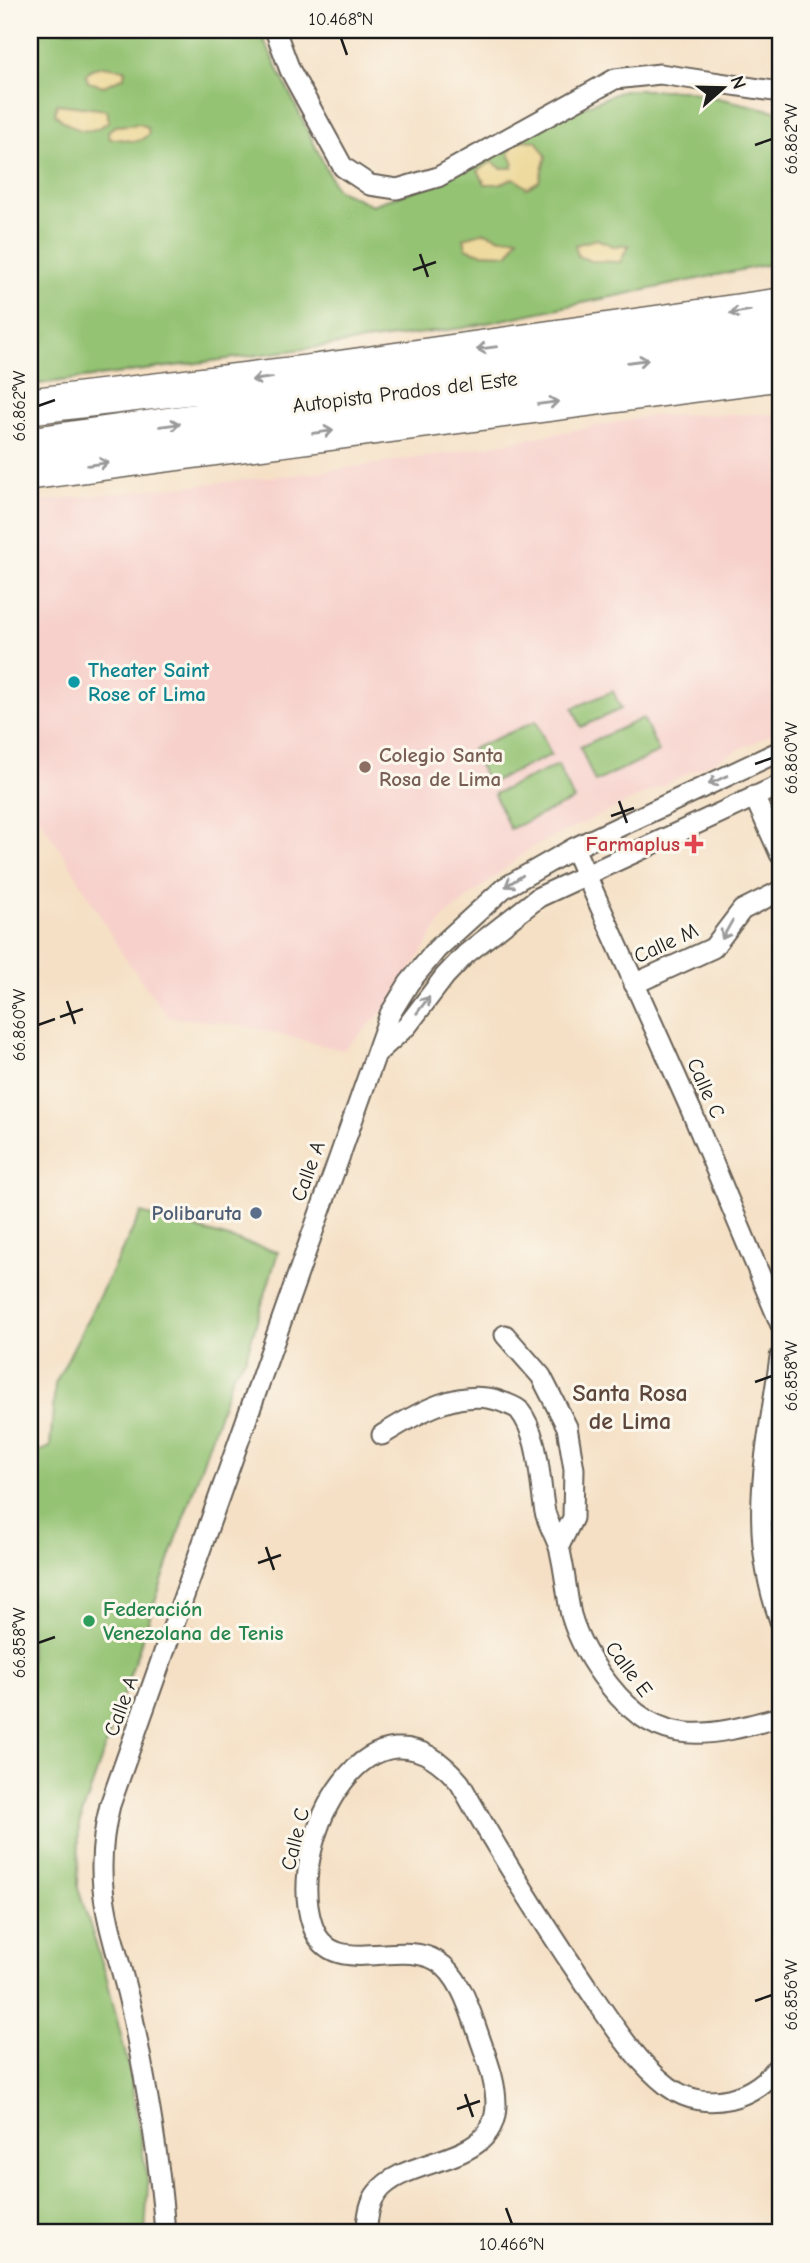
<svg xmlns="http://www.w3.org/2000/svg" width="810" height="2263" viewBox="0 0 810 2263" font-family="'Comic Neue',sans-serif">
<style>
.built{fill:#f7d0cb}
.green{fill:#94c373;stroke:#587048;stroke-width:2}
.sand{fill:#eeda9e;stroke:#857b5d;stroke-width:2}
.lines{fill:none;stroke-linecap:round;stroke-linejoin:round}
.street-casing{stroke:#686157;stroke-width:23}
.highway-casing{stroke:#686157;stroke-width:38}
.street{stroke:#fff;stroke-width:19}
.highway{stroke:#fff;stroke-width:35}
.oneway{stroke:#999}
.ticks{fill:none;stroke:#1c1c1c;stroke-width:2.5}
.culture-dot{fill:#0f9aa8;stroke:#fbf7ec;stroke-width:2.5}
.education-dot{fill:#8d6e63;stroke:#fbf7ec;stroke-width:2.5}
.health-dot{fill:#e0444e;stroke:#fbf7ec;stroke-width:2.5}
.service-dot{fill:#5c6f8a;stroke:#fbf7ec;stroke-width:2.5}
.leisure-dot{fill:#2e9e5b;stroke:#fbf7ec;stroke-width:2.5}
.labels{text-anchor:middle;stroke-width:6;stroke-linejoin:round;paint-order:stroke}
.street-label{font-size:21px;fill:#1c1c1c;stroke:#fbf7ec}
.culture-label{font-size:21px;font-weight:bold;fill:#0d838f;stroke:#fbf7ec;text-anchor:start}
.education-label{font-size:21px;font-weight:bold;fill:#785e54;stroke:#fbf7ec;text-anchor:start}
.health-label{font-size:21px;font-weight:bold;fill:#be3a42;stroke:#fbf7ec;text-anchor:end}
.service-label{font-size:21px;font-weight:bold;fill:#4e5e75;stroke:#fbf7ec;text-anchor:end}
.leisure-label{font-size:21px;font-weight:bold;fill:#27864d;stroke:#fbf7ec;text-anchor:start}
.quarter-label{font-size:24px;font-weight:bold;fill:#5c463b;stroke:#fbf7ec}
.neatline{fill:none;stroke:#1c1c1c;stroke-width:2.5}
.ticks-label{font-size:18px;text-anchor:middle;fill:#1c1c1c}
</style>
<rect width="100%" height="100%" fill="#fbf7ec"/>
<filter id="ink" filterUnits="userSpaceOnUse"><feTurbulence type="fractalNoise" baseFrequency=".0143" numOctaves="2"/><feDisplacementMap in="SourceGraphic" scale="14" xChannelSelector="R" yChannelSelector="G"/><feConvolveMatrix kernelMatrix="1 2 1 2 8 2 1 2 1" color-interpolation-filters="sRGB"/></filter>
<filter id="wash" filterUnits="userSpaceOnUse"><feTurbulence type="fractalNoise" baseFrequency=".00686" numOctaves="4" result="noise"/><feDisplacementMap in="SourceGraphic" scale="28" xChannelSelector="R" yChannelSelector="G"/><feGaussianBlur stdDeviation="1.57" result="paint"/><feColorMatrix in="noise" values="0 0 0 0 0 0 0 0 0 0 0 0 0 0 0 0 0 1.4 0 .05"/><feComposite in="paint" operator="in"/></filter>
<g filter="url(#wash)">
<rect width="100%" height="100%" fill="#f5e0c5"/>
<path class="built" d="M 780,414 L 780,730 L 531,848 L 444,917 L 386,1009 L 343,1050 L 239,1025 L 168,1017 L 123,955 L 66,858 L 30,805 L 30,502 L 311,473 L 443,454 L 656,415 Z"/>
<path class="green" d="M 30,30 L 259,30 L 336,189 L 372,205 L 441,181 L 533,128 L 624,90 L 683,90 L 780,112 L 780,262 L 463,328 L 30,385 Z
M 613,691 L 621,709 L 581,727 L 573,708 Z
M 643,718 L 659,752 L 595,782 L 580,747 Z
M 536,721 L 551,755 L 488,784 L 472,749 Z
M 558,765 L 574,800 L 510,829 L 494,794 Z
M 141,1213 L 278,1252 L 246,1357 L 233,1374 L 79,1824 L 78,1888 L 106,1975 L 129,2068 L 148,2184 L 145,2233 L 30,2233 L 30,1455 L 50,1447 L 55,1384 Z"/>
<path class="sand" d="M 103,66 L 125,69 L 124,77 L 104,86 L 88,82 L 86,75 L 91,69 Z
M 57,104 L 107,110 L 109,121 C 89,138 72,130 55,114 Z
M 140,124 L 147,127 L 149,133 C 137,148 126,137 110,139 L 108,131 L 115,126 Z
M 523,140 L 536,141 L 546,156 L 539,181 L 527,188 L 514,178 L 499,184 L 485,184 L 478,170 L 492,162 L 501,168 L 512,168 L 514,163 L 509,154 L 514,142 Z
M 485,232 L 501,238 L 518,237 L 509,254 L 480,253 L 466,248 L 464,238 Z
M 597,239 L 613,246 L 629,245 L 620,262 L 591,261 L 578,256 L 575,245 Z"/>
</g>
<g filter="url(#ink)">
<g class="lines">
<defs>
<path id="street" d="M 275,30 L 290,70 L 343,167 L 370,185 L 397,189 L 438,177 L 615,79 L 660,74 L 780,92
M 754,796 L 780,854
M 574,848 L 691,1110 L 780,1323
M 634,984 L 713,948 L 742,910 L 780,891
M 377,1053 L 407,1026 L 445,976 L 466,954 L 539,897 L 780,785
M 505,1335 L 541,1376 L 567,1427 L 574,1469 L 573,1518 L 559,1546
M 780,1357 C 767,1452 746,1527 780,1621
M 382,1435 C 417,1413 463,1385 505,1403 C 510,1405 516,1407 519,1410 C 540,1436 539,1480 545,1512 C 548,1524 555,1535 559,1547 C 565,1569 566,1592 571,1615 C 578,1639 593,1665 609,1685 C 660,1750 709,1737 780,1717
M 165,2233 C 160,2161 147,2089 133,2018 C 116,1935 88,1893 110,1805 L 390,1014 L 409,983 L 437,949 L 504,888 L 574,848 L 780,751
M 366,2233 C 368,2220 368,2204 377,2193 C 406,2154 495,2168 496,2105 C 496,2080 486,2057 478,2033 C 470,2010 460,1975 437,1961 C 398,1937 330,1982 312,1924 C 285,1840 372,1676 460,1783 C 499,1853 542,1921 587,1987 C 611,2022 635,2061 669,2087 C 705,2114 758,2099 780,2063"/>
<path id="highway" d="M 30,406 L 315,372 L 780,306
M 30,445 L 780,339
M 30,472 L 780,373"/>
</defs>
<use href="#street" class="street-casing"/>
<use href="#highway" class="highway-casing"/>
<use href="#street" class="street"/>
<use href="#highway" class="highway"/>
</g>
<defs><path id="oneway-shaft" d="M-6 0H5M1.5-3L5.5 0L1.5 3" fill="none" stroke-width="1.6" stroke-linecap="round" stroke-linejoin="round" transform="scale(1.75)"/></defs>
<g class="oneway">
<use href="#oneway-shaft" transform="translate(740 312) rotate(171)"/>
<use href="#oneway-shaft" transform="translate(487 348) rotate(172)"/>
<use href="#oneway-shaft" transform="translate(638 361) rotate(-8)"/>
<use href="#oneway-shaft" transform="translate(262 379) rotate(173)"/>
<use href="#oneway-shaft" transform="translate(548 403) rotate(-7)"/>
<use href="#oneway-shaft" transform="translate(170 425) rotate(-8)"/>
<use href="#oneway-shaft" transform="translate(323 432) rotate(-7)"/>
<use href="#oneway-shaft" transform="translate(98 464) rotate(-7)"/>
<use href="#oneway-shaft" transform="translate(718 780) rotate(155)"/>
<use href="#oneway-shaft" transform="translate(514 881) rotate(147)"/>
<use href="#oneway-shaft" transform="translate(727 930) rotate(119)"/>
<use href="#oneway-shaft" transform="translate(423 1005) rotate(-53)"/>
</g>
</g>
<path class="ticks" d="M 341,38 L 347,55M 755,145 L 772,139M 420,254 L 428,277M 413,270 L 436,262M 38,406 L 55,400M 755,764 L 772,758M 619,801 L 627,823M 611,816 L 634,808M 67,1001 L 75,1024M 60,1017 L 83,1009M 38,1025 L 55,1019M 755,1382 L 772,1376M 266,1547 L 274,1570M 258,1563 L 281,1555M 38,1643 L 55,1637M 755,2001 L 772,1995M 465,2094 L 473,2117M 457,2109 L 480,2101M 506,2208 L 512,2224"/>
<circle class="culture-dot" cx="74" cy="682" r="7"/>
<circle class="education-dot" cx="365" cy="767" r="7"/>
<path class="health-dot" d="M690.5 833.5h7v7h7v7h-7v7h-7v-7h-7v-7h7z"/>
<circle class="service-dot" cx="256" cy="1213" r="7"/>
<circle class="leisure-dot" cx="89" cy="1621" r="7"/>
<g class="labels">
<g class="street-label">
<text transform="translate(405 392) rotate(-7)" y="7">Autopista Prados del Este</text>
<text transform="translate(666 943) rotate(-25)" y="7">Calle M</text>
<text transform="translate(706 1088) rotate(66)" y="7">Calle C</text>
<text transform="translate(308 1171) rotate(-70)" y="7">Calle A</text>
<text transform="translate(629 1669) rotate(53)" y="7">Calle E</text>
<text transform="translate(121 1706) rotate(-70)" y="7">Calle A</text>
<text transform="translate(295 1839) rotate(-76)" y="7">Calle C</text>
</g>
<g class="culture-label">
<text x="88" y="677">Theater Saint<tspan x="88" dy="24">Rose of Lima</tspan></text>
</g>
<g class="education-label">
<text x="379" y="762">Colegio Santa<tspan x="379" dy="24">Rosa de Lima</tspan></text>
</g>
<g class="health-label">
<text x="680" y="851">Farmaplus</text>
</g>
<g class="service-label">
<text x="242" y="1220">Polibaruta</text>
</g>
<g class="leisure-label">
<text x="103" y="1616">Federación<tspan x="103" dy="24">Venezolana de Tenis</tspan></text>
</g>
<g class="quarter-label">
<text x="630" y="1401">Santa Rosa<tspan x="630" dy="28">de Lima</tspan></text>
</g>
</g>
<rect width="810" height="2263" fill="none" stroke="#fbf7ec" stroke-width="77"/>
<g transform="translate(723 88) rotate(70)" stroke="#fbf7ec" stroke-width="5" paint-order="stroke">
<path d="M0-5L12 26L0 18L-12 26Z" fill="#1c1c1c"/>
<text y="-10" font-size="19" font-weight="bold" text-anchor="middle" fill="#1c1c1c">N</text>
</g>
<rect x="38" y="38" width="734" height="2186" class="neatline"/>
<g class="ticks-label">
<text x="341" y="25">10.468°N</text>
<text transform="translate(791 139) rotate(-90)" y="6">66.862°W</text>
<text transform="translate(19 406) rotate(-90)" y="6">66.862°W</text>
<text transform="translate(791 758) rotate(-90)" y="6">66.860°W</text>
<text transform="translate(19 1025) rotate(-90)" y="6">66.860°W</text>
<text transform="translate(791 1376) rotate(-90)" y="6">66.858°W</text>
<text transform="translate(19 1643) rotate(-90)" y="6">66.858°W</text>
<text transform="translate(791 1995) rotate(-90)" y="6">66.856°W</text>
<text x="512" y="2250">10.466°N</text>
</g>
</svg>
